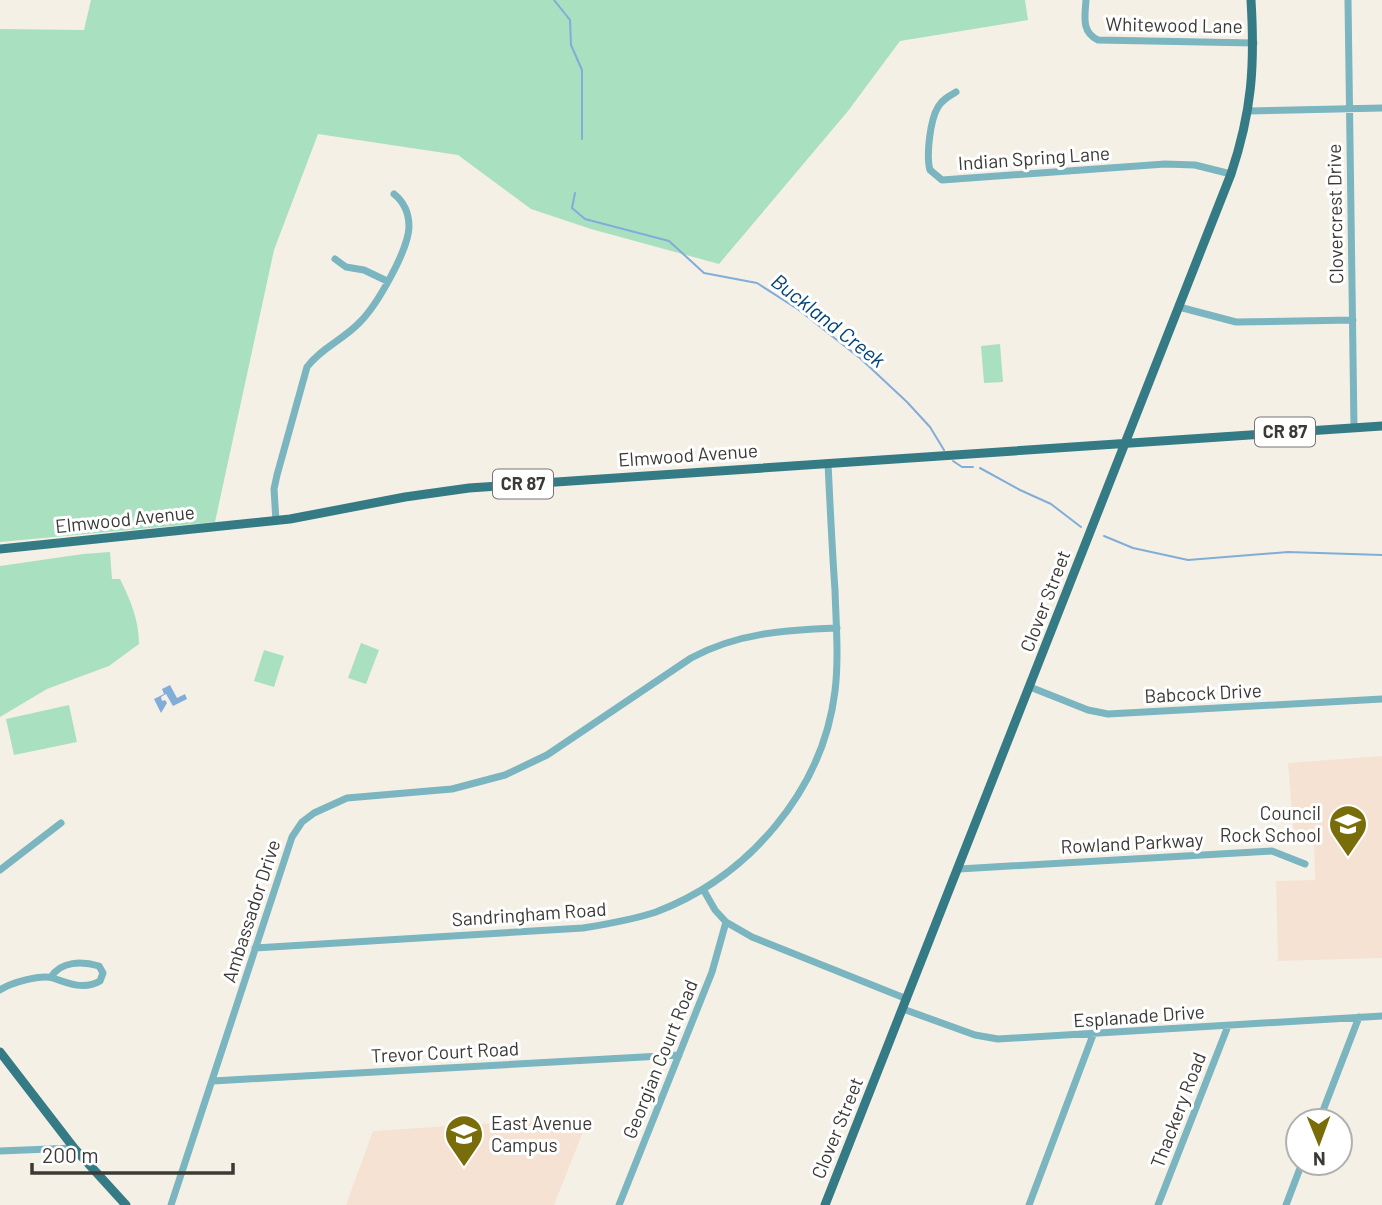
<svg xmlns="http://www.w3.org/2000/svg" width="1382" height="1205" viewBox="0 0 1382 1205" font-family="Barlow,sans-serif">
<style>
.education{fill:#f6e2d3}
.green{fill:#a9e0c0}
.water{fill:#82acd9}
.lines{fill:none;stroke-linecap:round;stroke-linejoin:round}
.stream{stroke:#82acd9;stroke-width:2}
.minor{stroke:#7ab5c0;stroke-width:7}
.major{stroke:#357b86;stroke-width:9}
.labels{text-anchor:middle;stroke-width:6;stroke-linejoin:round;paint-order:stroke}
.shield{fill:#fff;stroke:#767572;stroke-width:2}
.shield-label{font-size:18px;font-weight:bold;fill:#3c3a36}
.street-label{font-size:19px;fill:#3c3a36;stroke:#fff}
.poi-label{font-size:19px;fill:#3c3a36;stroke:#fff;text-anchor:end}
.water-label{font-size:21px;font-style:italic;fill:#004279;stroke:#fff}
</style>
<rect width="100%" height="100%" fill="#f5f0e5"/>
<path class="education" d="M 1382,756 L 1382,958 L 1278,961 L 1276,881 L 1315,880 L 1314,836 L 1294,836 L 1288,763 Z
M 589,1117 L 554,1205 L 346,1205 L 373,1131 Z"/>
<path class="green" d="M 91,0 L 1025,0 L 1028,20 L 900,41 L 848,111 L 719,264 L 591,229 L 531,209 L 458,155 L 318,134 L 274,250 L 215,522 L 0,542 L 0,29 L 84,30 Z
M 1000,344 L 1003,382 L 984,383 L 981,346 Z
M 110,552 L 112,579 L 120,579 C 130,599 139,620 139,644 L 109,666 L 47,689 L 0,717 L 0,566 L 83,554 Z
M 361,643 L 379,650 L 366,684 L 348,678 Z
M 264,650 L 284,656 L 274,687 L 254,681 Z
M 69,705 L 77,742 L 14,755 L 6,719 Z"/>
<path class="water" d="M 170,685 L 177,698 L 185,694 L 187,699 L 173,706 L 166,694 L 161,697 L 162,701 L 165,700 L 167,703 L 161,713 L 154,699 L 164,694 L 162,689 Z"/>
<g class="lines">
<path class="stream" d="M 554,0 L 570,20 L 571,45 L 582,70 L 582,139
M 575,193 L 572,208 L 585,219 L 669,241 L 704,273 L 757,283 L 799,310 L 861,359 L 907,402 L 930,427 L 944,450
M 953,461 L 962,467 L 973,467
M 980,468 L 1020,490 L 1051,504 L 1081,527
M 1104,536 L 1133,548 L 1188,560 L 1288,552 L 1382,555"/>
<path class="minor" d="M 1086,0 C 1085,16 1081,32 1098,40 L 1254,43
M 1348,0 L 1354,428
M 956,92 C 949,96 942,100 938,107 C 930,120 926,156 930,170 L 942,180 L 1165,164 L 1195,165 L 1231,174
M 1249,111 L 1382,108
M 335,259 L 346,267 L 364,270 L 387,281
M 1179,307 L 1236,322 L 1353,320
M 276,521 L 274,489 L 277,475 L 307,367 C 321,348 343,340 360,322 C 377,305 408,251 409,227 C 409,214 404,202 394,194
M 1030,687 L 1088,710 L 1108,714 L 1382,699
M 959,869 L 1272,851 L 1305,864
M 0,870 L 61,823
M 703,889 L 715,910 L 726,922 L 752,937 L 907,999
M 255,948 L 583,928 C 608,924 632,920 656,912 C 748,877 823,791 835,691 C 839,658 836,624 835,590 C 832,548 830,505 828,463
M 0,990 C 10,983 41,974 53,978 C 69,984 85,990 100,981 L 103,973 L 99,966 C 82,961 61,961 51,977
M 903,1009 L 975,1035 L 998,1039 L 1382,1016
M 213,1081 L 679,1055
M 1319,1121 L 1359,1017
M 0,1151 L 74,1148
M 171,1205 L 292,837 L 302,822 L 314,813 L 347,798 L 452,789 L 505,775 L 547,755 L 691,658 C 737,633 785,630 837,628
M 619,1205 L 712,972 L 726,922
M 1029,1205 L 1093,1035
M 1158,1205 L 1228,1026
M 1286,1205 L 1302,1163"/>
<path class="major" d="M 0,549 L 290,519 L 405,497 L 469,488 L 1382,426
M 0,1052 L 74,1148 L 126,1205
M 825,1205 L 1231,174 C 1252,111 1255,66 1251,0"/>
</g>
<defs>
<symbol id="school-pin" viewBox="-11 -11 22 30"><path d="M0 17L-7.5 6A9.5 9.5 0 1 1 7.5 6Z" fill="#796d0a" stroke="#fff"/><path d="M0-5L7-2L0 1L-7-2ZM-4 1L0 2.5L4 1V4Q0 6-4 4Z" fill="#fff"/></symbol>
</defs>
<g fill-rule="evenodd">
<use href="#school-pin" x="1326" y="802" width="44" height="60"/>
<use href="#school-pin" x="442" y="1112" width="44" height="60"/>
</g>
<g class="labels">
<g class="shield">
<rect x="1255" y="417.5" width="60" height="29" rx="5"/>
<rect x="493" y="469.5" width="60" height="29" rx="5"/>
</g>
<g class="shield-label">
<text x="1285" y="438">CR 87</text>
<text x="523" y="490">CR 87</text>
</g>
<g class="street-label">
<text transform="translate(1174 25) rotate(1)" y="7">Whitewood Lane</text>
<text transform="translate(1034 158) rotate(-4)" y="7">Indian Spring Lane</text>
<text transform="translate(1335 214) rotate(-91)" y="7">Clovercrest Drive</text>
<text transform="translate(688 455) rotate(-4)" y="7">Elmwood Avenue</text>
<text transform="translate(125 519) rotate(-6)" y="7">Elmwood Avenue</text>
<text transform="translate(1045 601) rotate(-69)" y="7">Clover Street</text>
<text transform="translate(1203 693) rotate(-3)" y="7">Babcock Drive</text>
<text transform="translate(1132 843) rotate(-3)" y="7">Rowland Parkway</text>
<text transform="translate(251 911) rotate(-72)" y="7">Ambassador Drive</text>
<text transform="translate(529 914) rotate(-4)" y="7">Sandringham Road</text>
<text transform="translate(1139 1016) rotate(-4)" y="7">Esplanade Drive</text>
<text transform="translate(445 1052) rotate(-3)" y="7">Trevor Court Road</text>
<text transform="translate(660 1059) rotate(-68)" y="7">Georgian Court Road</text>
<text transform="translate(1178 1110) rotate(-69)" y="7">Thackery Road</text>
<text transform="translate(837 1128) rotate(-68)" y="7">Clover Street</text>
</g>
<g class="poi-label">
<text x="1321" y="820">Council<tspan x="1321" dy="22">Rock School</tspan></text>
<text x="491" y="1130" text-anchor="start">East Avenue<tspan x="491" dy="22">Campus</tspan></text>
</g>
<g class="water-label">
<text transform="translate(828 321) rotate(38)" y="7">Buckland Creek</text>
</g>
</g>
<g transform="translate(1319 1142) rotate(179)"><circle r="33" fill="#ffffff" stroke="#b1b0af" stroke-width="2"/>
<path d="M0-5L12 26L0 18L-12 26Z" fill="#796d0a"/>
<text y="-10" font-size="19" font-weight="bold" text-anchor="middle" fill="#3c3a36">N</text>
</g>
<path d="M32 1163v10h201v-10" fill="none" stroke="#3c3a36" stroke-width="3.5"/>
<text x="42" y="1163" font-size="21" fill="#3c3a36" stroke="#ffffff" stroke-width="5" paint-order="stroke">200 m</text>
</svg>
